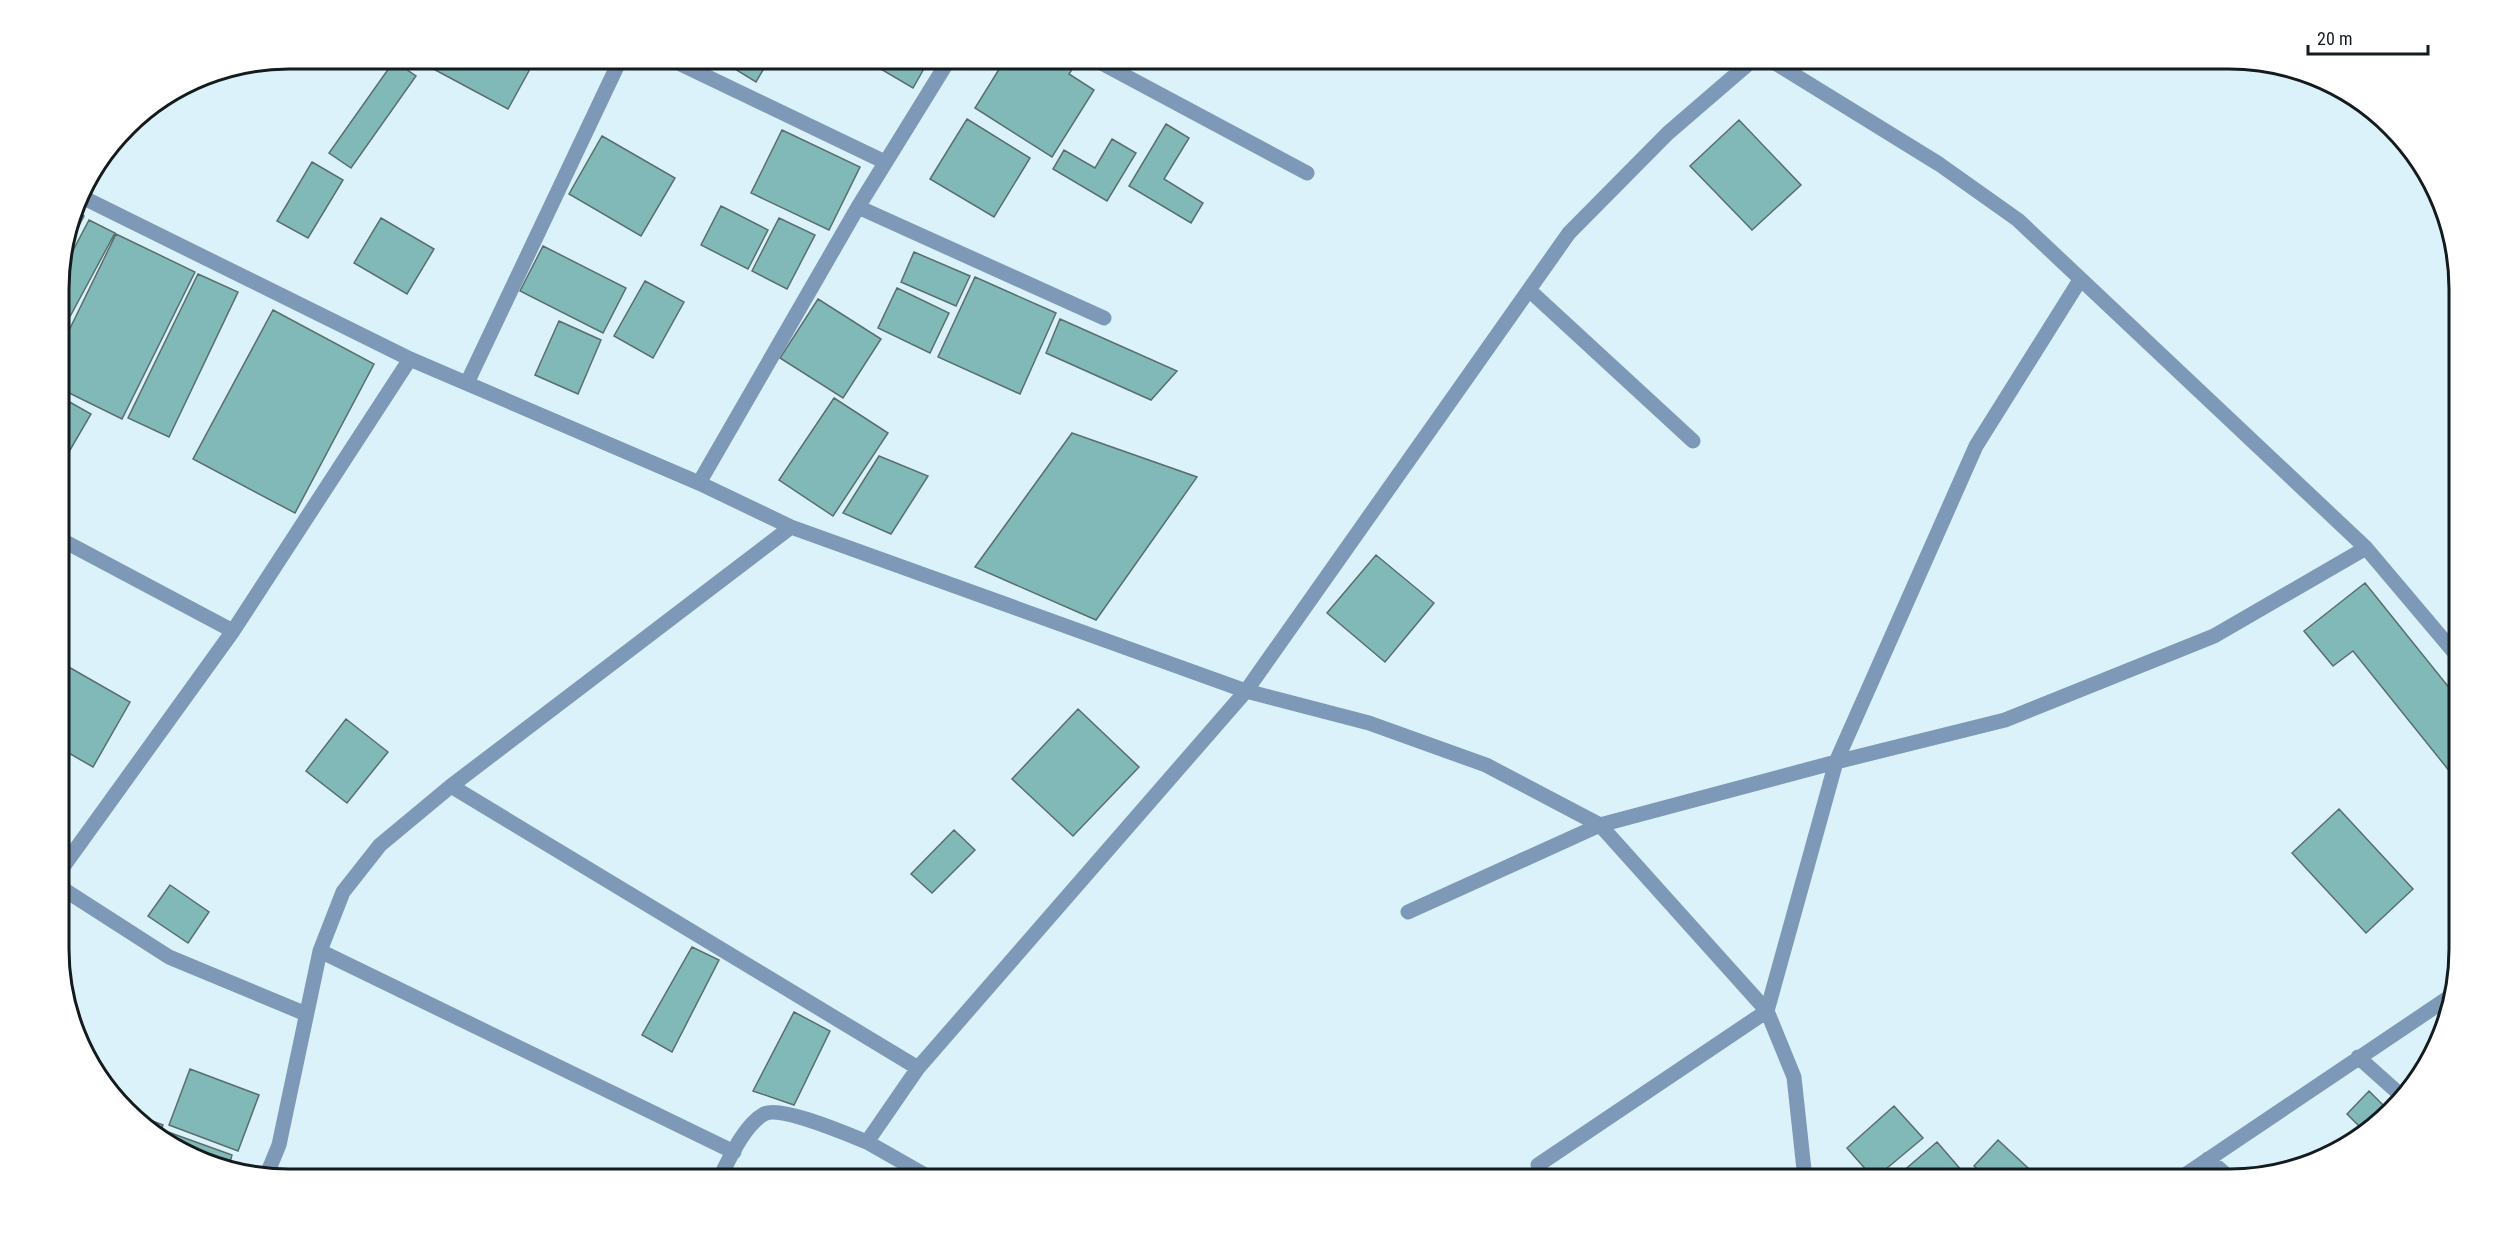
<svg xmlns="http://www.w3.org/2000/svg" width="2518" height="1238" viewBox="0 0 2518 1238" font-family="'Roboto Condensed',sans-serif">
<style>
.building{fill:#80b9b7;stroke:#596e6d;stroke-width:1.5}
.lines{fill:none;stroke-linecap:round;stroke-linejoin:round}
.minor{stroke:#7e99b7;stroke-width:15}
.rim{fill:none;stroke:#141b1e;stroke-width:3}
</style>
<rect width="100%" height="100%" fill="#dcf2fa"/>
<path class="building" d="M 413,58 L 536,58 L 508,109 Z
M 734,58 L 770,58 L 756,82 L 730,66 Z
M 862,58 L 930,58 L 913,88 Z
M 1006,58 L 1075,58 L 1078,60 L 1069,74 L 1094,90 L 1052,157 L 975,108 Z
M 394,61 L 416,76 L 351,168 L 329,153 Z
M 967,119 L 1030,158 L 994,217 L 930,179 Z
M 1739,120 L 1801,185 L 1752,230 L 1690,166 Z
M 1166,124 L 1189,138 L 1164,179 L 1203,203 L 1191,223 L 1129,186 Z
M 782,130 L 860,167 L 829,230 L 751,193 Z
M 602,136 L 675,178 L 641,236 L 569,194 Z
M 1112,139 L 1136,153 L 1107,201 L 1053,169 L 1064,150 L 1095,168 Z
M 312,162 L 343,180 L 308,238 L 277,221 Z
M 721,206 L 768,230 L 748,269 L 701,245 Z
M 76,211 L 84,216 L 65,252 Z
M 381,218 L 434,249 L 407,294 L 354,263 Z
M 779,218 L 815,235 L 787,289 L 752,271 Z
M 89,220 L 115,233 L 59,337 L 59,277 Z
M 116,234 L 195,272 L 122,419 L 59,388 L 59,351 Z
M 543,246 L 626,288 L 603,333 L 520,291 Z
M 914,252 L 970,276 L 956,306 L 901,282 Z
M 198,274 L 238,292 L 169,437 L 128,418 Z
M 975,277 L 1056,313 L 1020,394 L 938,357 Z
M 645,281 L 684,302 L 653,358 L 614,336 Z
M 897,288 L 949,313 L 930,353 L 878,328 Z
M 818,299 L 881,339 L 843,398 L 780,358 Z
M 273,310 L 374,364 L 295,513 L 193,459 Z
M 1060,319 L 1177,371 L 1151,400 L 1046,353 Z
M 559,321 L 601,340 L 578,394 L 535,375 Z
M 59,396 L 91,414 L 59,469 Z
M 834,398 L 888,433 L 833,516 L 779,480 Z
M 1072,433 L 1197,477 L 1096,620 L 975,567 Z
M 879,456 L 928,476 L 891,534 L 843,513 Z
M 1376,555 L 1434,603 L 1385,662 L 1327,613 Z
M 2365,583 L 2459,700 L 2459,783 L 2353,651 L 2333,666 L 2304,631 Z
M 60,662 L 130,702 L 93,767 L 60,748 Z
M 1078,709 L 1139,767 L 1073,836 L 1012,779 Z
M 346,719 L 388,752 L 347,803 L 306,771 Z
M 2339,809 L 2413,889 L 2366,933 L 2292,853 Z
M 954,830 L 975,850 L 932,893 L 911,874 Z
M 170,885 L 209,912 L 188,943 L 148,916 Z
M 692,947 L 719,960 L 672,1052 L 642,1035 Z
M 794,1012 L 830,1031 L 794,1105 L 753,1091 Z
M 190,1069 L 259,1095 L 238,1151 L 169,1125 Z
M 2369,1091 L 2390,1112 L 2366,1133 L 2347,1114 Z
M 1894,1106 L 1923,1138 L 1874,1179 L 1847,1148 Z
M 139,1116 L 163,1125 L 160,1133 Z
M 168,1132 L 232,1155 L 229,1166 L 187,1156 L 166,1138 Z
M 1998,1140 L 2040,1179 L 1989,1179 L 1974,1166 Z
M 1937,1142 L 1969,1179 L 1894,1179 Z"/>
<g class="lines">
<path class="minor" d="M 668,58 L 885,162
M 1092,58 L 1307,173
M 1767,58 L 1939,164 L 2018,220 L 2366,548 L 2459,658
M 80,196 L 410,359 L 699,483 L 791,527 L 1246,691 L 1369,723 L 1486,765 L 1600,825 L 1767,1011 L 1794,1077 L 1805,1179
M 858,207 L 1104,318
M 1529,290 L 1693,441
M 467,383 L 621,58
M 699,483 L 858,207 L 950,58
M 60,539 L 233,631
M 451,786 L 918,1068
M 60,871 L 233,631 L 410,359
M 60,887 L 169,957 L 306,1014
M 1408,912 L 1600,825 L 1836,762 L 2005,720 L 2214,636 L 2366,548
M 320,951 L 734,1152
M 2358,1057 L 2404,1098
M 867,1142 L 932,1179
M 2208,1159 L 2231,1179
M 1538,1165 L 1767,1011 L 1836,762 L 1976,446 L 2080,280
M 267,1174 L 279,1145 L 320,951 L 343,892 L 380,845 L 451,786 L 791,527
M 719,1179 C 729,1160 744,1125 764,1114 C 780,1105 847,1134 867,1142 L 918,1068 L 1246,691 L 1569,233 L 1668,133 L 1755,58
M 2179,1179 L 2448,998"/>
</g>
<path d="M0 0H2518V1238H0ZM289 69H2229A220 220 0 0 1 2449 289V949A220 220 0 0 1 2229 1169H289A220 220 0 0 1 69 949V289A220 220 0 0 1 289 69Z" fill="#fff" fill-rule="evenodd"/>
<path class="rim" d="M289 69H2229A220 220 0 0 1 2449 289V949A220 220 0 0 1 2229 1169H289A220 220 0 0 1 69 949V289A220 220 0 0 1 289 69Z"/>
<path d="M2308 45v9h120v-9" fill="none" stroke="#141b1e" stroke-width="3"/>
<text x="2317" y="45" font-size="18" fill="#141b1e" stroke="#ffffff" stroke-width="4.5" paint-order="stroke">20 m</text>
</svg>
